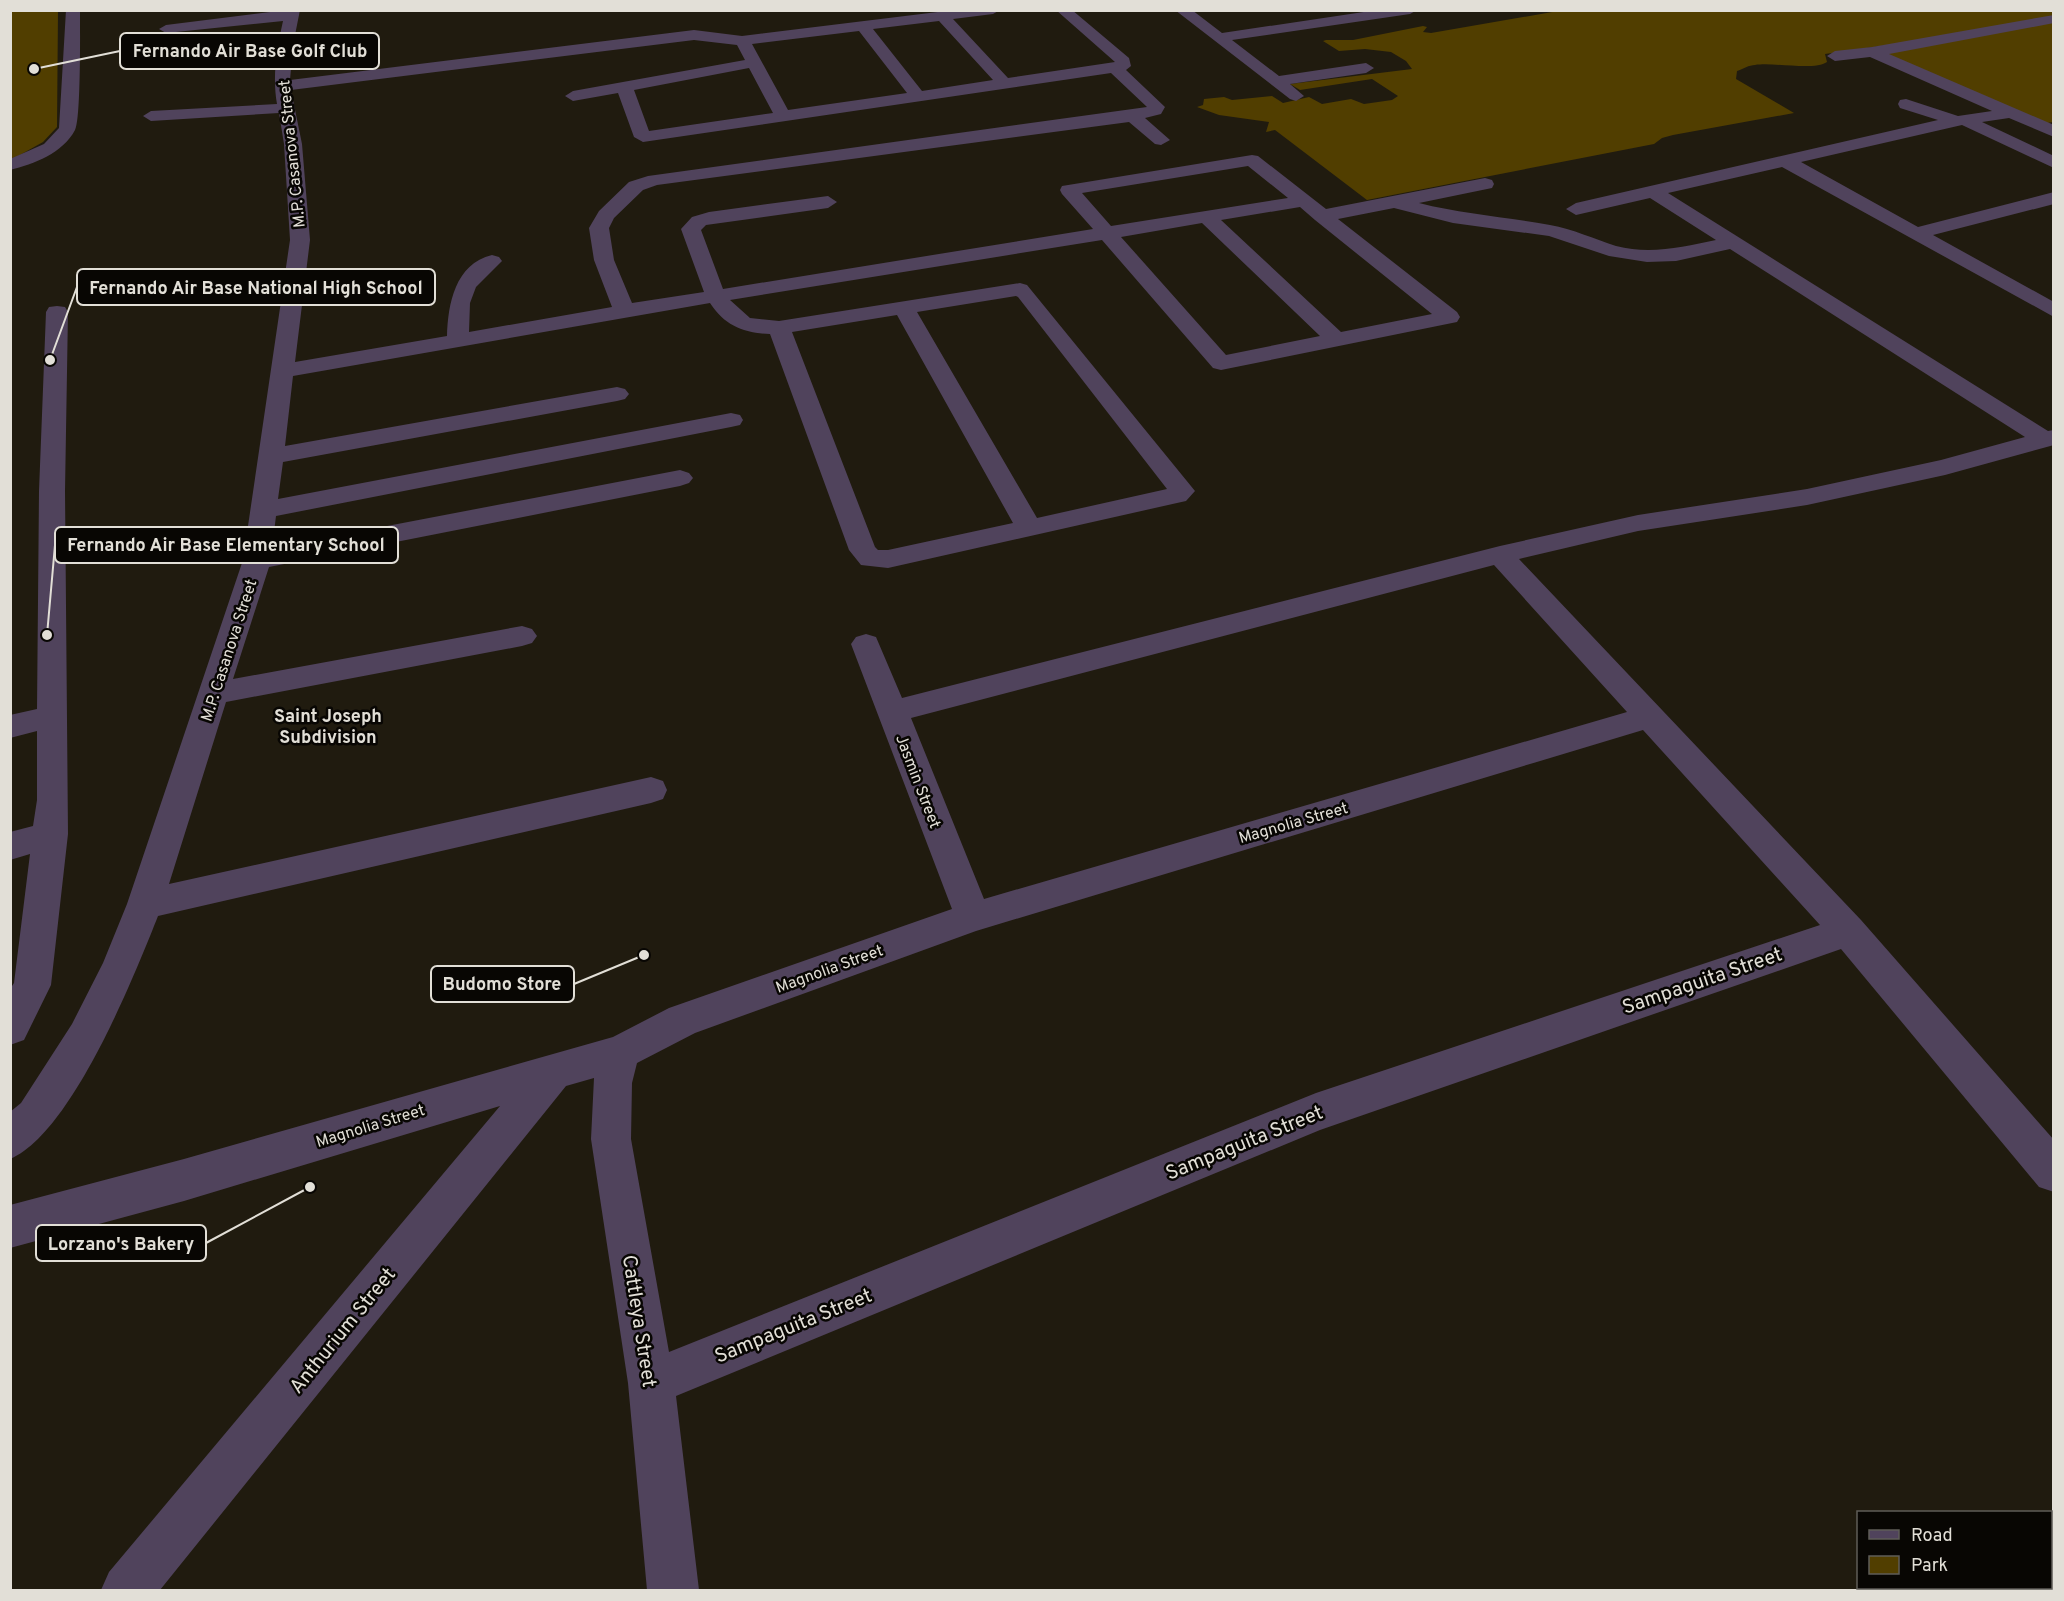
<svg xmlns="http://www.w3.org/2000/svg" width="2064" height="1601" viewBox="0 0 2064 1601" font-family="Overpass,sans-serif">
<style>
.green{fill:#513e00}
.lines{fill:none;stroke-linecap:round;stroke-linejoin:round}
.minor{fill:#50435c;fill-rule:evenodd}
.labels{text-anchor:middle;stroke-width:5;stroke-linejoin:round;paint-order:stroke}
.street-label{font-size:16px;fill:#e2dfd7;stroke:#080603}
.neighbourhood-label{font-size:18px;font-weight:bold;fill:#e2dfd7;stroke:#080603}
.near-street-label{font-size:20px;fill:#e2dfd7;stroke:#080603}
.leader{fill:none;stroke:#e2dfd7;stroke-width:2}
.callout-dot{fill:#e2dfd7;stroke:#080603;stroke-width:2}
.callout{fill:#080603;stroke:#e2dfd7;stroke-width:2}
.callout-label{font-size:18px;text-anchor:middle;font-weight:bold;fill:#e2dfd7}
</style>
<rect width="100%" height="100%" fill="#201b0f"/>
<path class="green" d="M 11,11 L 58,11 L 57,127 L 43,142 L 11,160 Z
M 1558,11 L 2053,11 L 2053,16 L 1951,36 L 1825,54 L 1827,62 C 1814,71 1774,62 1755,65 C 1749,65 1743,69 1737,71 L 1736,79 L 1794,113 L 1673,135 L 1662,138 L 1654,144 L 1367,200 L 1275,130 L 1266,132 L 1269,122 L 1219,115 L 1197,107 L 1203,105 L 1204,99 L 1224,97 L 1232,100 L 1272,96 L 1283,103 L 1309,97 L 1322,104 L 1351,99 L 1364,104 L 1392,100 L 1398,96 L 1372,79 L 1300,90 L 1290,84 L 1412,69 L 1406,61 L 1391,52 L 1365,49 L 1339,51 L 1323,41 L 1326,40 L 1353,40 L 1423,26 L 1427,27 L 1423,32 L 1431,33 Z
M 2053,22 L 2053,122 L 2042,124 L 1889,57 L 1889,52 Z"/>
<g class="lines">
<path class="minor" d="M 66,10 L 80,10 C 80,30 81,119 75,130 C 63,153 34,164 10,170 L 10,159 L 44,144 L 59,128 Z
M 286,10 L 300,10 L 293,45 L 290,80 L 694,30 L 742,36 L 954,10 L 1000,10 L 993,14 L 953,19 L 1008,78 L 1115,62 L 1056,10 L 1072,10 L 1129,58 L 1131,66 L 1126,70 L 1165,107 L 1161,114 L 1145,118 L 1170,140 L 1161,145 L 1155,144 L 1129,122 L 657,185 L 643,190 L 614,218 L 609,228 L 614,260 L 632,303 L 704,292 L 681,229 L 692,217 L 709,212 L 828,196 L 837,202 L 828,208 L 706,225 L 701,230 L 723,289 L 1093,229 L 1062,194 L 1060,190 L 1062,186 L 1252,155 L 1258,156 L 1326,209 L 1485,178 L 1492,180 L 1494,184 L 1492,188 L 1419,203 C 1462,214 1506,217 1550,225 C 1573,229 1594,239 1616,246 C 1650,255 1683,247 1716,240 L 1650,198 L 1576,215 L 1566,209 L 1576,203 L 1938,120 L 1900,108 L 1898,104 L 1900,100 L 1906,99 L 1958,116 L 1992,111 L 1870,57 L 1835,61 L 1827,56 L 1835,51 L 1872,47 L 2054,15 L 2054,23 L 1889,54 L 2054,125 L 2054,137 L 2009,118 L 1982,122 L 2054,156 L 2054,168 L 1962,125 L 1801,162 L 1918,227 L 2054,192 L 2054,204 L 1933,235 L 2054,302 L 2054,317 L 1782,167 L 1668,193 L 2048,431 L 2054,430 L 2054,445 L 1945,475 L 1807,505 L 1638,531 L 1519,559 L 1861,920 L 2054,1140 L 2054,1192 L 2039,1187 L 1841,949 L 1320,1130 L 676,1396 L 699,1590 L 647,1590 L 628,1383 L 591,1139 L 594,1078 L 566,1086 L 160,1590 L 101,1590 L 109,1572 L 500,1106 L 184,1201 L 10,1248 L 10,1205 L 184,1159 L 613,1037 L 669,1008 L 952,909 L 851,644 L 856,637 L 866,634 L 876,637 L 902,698 L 1500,546 L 1638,515 L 1807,489 L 1941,460 L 2025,437 L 1730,249 L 1676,261 L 1647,262 L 1609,256 L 1549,236 L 1453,223 L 1394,208 L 1338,219 L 1457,312 L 1460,317 L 1457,322 L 1221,370 L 1213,368 L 1102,240 L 730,300 L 750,318 L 779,321 L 1020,283 L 1027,285 L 1195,491 L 1186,501 L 1177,503 L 888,568 L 861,565 L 849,550 L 770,334 C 744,333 725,326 710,303 L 293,376 L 285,446 L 617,387 L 625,389 L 629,394 L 625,399 L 617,401 L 283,462 L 278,499 L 731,413 L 740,415 L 743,420 L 740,425 L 731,427 L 276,516 L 272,548 L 680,470 L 689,473 L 693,478 L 689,483 L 680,486 L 269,567 L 233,679 L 522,626 L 532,629 L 537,636 L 532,643 L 522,646 L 226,702 L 169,884 L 651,777 L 663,781 L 667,790 L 663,799 L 651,803 L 158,916 C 134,977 71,1134 10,1159 L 10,1112 L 21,1103 L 72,1024 L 103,963 L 127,904 L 243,560 L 290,240 L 284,144 L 279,113 L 151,121 L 143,116 L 151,111 L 277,104 C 272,76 277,48 283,21 L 166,33 L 159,29 L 166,25 ZM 939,21 L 993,80 L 922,91 L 873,29 ZM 859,31 L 907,93 L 788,110 L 752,44 ZM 694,40 L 737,45 L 745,60 L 573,91 L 565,96 L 573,101 L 618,93 L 634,137 L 643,142 L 1111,73 L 1147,107 L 648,176 L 629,182 L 599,211 L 589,228 L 594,260 L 612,307 L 469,332 L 470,303 L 476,287 L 502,261 L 499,257 L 492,255 C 455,264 448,304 447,336 L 295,362 L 310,240 L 302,144 L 291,90 ZM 749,68 L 773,113 L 649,131 L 634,90 ZM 1248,166 L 1288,198 L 1111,226 L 1082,193 ZM 1300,207 L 1315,220 L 1432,314 L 1341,332 L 1221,220 ZM 1202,223 L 1320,336 L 1226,355 L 1121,237 ZM 1016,296 L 1018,297 L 1167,489 L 1037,518 L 917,312 ZM 897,315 L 1013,523 L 888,550 L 878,550 L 875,547 L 792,332 ZM 1494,565 L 1627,712 L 984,899 L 911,718 ZM 1643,730 L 1820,925 L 1316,1093 L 669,1352 L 631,1139 L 632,1083 L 637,1063 L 695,1033 L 976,931 Z
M 1175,10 L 1192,10 L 1222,33 L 1377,10 L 1417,10 L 1410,14 L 1232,40 L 1279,76 L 1366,63 L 1374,68 L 1366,73 L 1290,84 L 1304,96 L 1296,101 L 1290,99 Z
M 57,306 L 65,307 L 68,312 L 65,491 L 68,834 L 51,985 L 24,1040 L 10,1045 L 10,989 L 14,983 L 30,854 L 10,860 L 10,832 L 33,826 L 37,800 L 37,731 L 10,738 L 10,715 L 37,709 L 39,491 L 46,312 L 49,307 Z"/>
</g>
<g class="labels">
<g class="street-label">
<text transform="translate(291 154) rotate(-96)" y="6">M.P. Casanova Street</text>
<text transform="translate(228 650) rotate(-72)" y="6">M.P. Casanova Street</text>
<text transform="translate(919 781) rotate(69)" y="6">Jasmin Street</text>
<text transform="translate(1293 822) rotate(-16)" y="6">Magnolia Street</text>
<text transform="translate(829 968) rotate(-20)" y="6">Magnolia Street</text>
<text transform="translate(370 1125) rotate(-17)" y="6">Magnolia Street</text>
</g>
<g class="neighbourhood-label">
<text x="328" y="722">Saint Joseph<tspan x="328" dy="21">Subdivision</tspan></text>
</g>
<g class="near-street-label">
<text transform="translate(1702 980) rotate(-19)" y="7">Sampaguita Street</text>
<text transform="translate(1244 1142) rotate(-22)" y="7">Sampaguita Street</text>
<text transform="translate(640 1321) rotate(81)" y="7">Cattleya Street</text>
<text transform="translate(793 1325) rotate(-22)" y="7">Sampaguita Street</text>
<text transform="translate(342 1330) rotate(-51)" y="7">Anthurium Street</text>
</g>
</g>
<path class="leader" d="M34 69L120 51M50 360L77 287M47 635L55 545M644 955L574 984M310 1187L206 1243"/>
<g class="callout-dot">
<circle cx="34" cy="69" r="6"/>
<circle cx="50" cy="360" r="6"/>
<circle cx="47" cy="635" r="6"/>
<circle cx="644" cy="955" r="6"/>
<circle cx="310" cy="1187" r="6"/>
</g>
<g class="callout">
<rect x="120" y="33" width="259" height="36" rx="6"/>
<rect x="77" y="269" width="358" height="36" rx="6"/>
<rect x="55" y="527" width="343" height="36" rx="6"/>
<rect x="431" y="966" width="143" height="36" rx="6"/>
<rect x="36" y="1225" width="170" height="36" rx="6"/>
</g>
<g class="callout-label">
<text x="250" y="57">Fernando Air Base Golf Club</text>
<text x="256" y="294">Fernando Air Base National High School</text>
<text x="226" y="551">Fernando Air Base Elementary School</text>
<text x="502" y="990">Budomo Store</text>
<text x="121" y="1250">Lorzano's Bakery</text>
</g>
<rect width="2064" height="1601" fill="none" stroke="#e2dfd7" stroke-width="24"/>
<rect x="1857" y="1511" width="195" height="78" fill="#080603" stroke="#5f5d58" stroke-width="1.5"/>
<rect x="1869" y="1530" width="30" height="9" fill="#50435c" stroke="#5f5d58" stroke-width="1.5"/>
<text x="1911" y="1541" font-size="18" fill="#e2dfd7">Road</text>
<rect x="1869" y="1556" width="30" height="18" fill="#513e00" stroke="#5f5d58" stroke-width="1.5"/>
<text x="1911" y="1571" font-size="18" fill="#e2dfd7">Park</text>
</svg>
